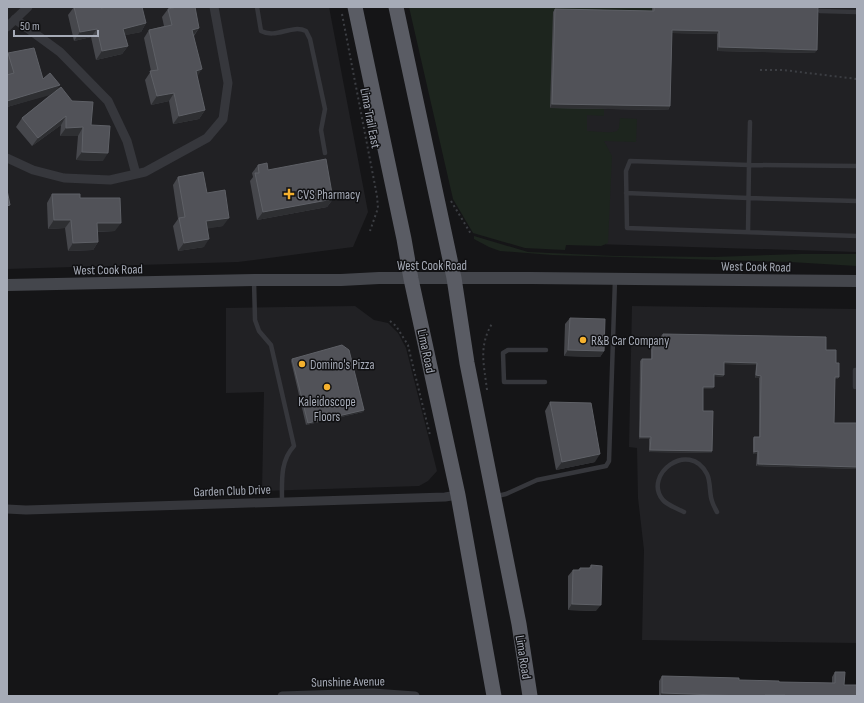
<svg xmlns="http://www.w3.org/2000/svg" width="864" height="703" viewBox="0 0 864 703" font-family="'Sofia Sans Condensed',sans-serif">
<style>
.built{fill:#212124}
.green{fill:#1d251e}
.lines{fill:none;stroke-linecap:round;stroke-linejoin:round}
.path{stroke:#3c3e43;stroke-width:2;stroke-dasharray:2 3;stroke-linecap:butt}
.service{stroke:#36373c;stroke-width:4.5}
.minor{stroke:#36373c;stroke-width:9}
.secondary{stroke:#44464c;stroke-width:12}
.trunk{stroke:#5a5c64;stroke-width:15}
.wall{fill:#46474c}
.shaded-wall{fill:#2e2f32}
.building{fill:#515258;stroke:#5e6066}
.poi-dot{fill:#f5b12e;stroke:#101012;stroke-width:1.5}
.labels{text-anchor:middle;stroke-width:3;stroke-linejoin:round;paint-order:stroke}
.street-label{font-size:13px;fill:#a6abb7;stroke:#101012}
.poi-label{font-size:13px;fill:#a6abb7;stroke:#101012;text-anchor:start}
</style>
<rect width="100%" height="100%" fill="#151517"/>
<path class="built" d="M 7,7 L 329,7 L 368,212 L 353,247 L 238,262 L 7,269 Z
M 418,7 L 857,7 L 857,252 L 530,242 Z
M 355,306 L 374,320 L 388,323 L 398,333 L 406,348 L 437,471 L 428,481 L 419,486 L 262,491 L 264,392 L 226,393 L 226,308 Z
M 632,306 L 857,309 L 857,643 L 642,640 L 644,550 L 638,498 L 637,448 L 629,447 Z"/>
<path class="green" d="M 409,7 L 652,7 L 651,15 L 604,108 L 604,116 L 587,115 L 587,131 C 597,131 608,134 617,131 L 619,128 L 620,118 L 637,119 L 636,142 L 604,141 L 612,156 L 608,243 L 601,246 L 566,245 L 565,250 L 525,248 L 473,233 L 453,199 Z
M 474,236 L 528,252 L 615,256 L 714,257 L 801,254 L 857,254 L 857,266 L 790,262 L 552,255 L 500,251 L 489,247 L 474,239 Z"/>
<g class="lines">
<path class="path" d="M 342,14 L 377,196 L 378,208 L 370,231
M 760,70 L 783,70 L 857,79
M 451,201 L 471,234
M 390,321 L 396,326 L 408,345 L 411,358 L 430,435
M 487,390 C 484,364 478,346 493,322"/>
<path class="service" d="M 257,7 L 261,31 C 276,39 292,24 306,31 L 310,39 L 325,109 L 321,130 L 325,153
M 820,11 L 857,12
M 750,122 L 749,165 L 630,161 L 626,171 L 627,228 L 857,236
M 626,193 L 748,198 L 857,201
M 748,232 L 749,165 L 857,166
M 254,281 L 255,320 L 259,331 L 271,345 L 294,446 C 280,461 282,481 282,501
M 545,382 L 504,382 L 503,353 L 508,350 L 546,350
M 855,387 L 855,370 L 857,370
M 497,496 L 506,494 L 537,480 L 606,466 L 609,461 L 615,279
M 684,512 C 678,509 667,505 663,500 C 642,475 689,439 707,474 C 711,482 709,493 712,501 C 713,505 715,508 717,512"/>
<path class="minor" d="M 15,19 L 60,52 L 108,101 L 127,141 L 136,174
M 7,27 L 28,7
M 7,158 L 33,170 L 64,178 L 110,180 L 145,172 L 207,138 L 223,119 L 228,83 L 214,7
M 7,509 L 26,510 L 445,497 L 458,495
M 282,696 L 373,693 L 415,696"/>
<path class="secondary" d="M 7,285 L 254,280 L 341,280 L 379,278 L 531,278 L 857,281"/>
<path class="trunk" d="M 355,7 L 404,239 L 411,279 L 458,495 L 494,696
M 396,7 L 454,278 L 467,363 L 519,624 L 530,696"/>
</g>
<path class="wall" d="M 74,7 L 146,23 L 141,32 L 125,35 L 128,46 L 122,54 L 96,60 L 91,37 L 74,41 L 68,15 Z
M 652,7 L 818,7 L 815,53 L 717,51 L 717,34 L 672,33 L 670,106 L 668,110 L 550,108 L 553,12 L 555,9 L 652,11 Z
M 168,9 L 199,28 L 194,36 L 197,77 L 205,110 L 199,119 L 173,124 L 169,101 L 151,105 L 145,80 L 151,71 L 144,38 L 149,30 L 164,26 L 162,17 Z
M 8,53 L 57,90 L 91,125 L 103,161 L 76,160 L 78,136 L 60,136 L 61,125 L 32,146 L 16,127 L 22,118 L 51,94 L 7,107 L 7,54 Z
M 258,165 L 268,170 L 333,199 L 327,207 L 257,220 L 250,181 L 253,177 L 252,173 Z
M 178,177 L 207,193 L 223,226 L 207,228 L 204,247 L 178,251 L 173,226 L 178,219 L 173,185 Z
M 52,194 L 80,198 L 115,231 L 98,232 L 98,242 L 93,250 L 68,251 L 65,228 L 48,229 L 47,203 Z
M 570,318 L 604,351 L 600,357 L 564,356 L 565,324 Z
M 663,334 L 826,350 L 836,363 L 839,377 L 837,379 L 835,379 L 834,423 L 857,423 L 857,469 L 756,466 L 757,454 L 753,454 L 753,439 L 754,437 L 759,437 L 759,378 L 755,378 L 756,365 L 724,364 L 723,377 L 714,376 L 712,389 L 703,389 L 703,411 L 712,451 L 711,453 L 649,452 L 649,439 L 639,439 L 640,361 L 642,359 L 651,359 L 651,348 L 652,346 L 662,346 L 661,336 Z
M 292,359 L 364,410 L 363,412 L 306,425 L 291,361 Z
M 550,402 L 595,462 L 556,470 L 545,411 Z
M 591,565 L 596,611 L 568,610 L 568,576 L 573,570 L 578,570 L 580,568 L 589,568 Z
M 835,672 L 844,685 L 857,696 L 659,696 L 659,681 L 662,676 L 779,682 L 832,683 L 832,677 Z"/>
<path class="shaded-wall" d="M 146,23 L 141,32 L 117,37 L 123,29 Z
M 199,28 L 193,36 L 192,30 Z
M 97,29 L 91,37 L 74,41 L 80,32 Z
M 672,30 L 719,31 L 717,34 L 669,33 Z
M 128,46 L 122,54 L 96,60 L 102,51 Z
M 719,47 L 817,50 L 815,53 L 717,51 Z
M 202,69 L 197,77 L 196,71 Z
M 60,85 L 54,94 L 7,107 L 7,101 Z
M 174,93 L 169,101 L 151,105 L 157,96 Z
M 552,104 L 670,106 L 668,110 L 550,108 Z
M 205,110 L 199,119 L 173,124 L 179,116 Z
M 66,116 L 61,125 L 32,146 L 38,138 Z
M 83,127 L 78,136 L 60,136 L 66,128 Z
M 82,152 L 108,153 L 103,161 L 76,160 Z
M 333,199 L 327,207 L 257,220 L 263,212 Z
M 229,218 L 223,226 L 200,230 L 206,221 Z
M 54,220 L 71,220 L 65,228 L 48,229 Z
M 97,223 L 121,223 L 115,231 L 91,232 Z
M 209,239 L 204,247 L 178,251 L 184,243 Z
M 98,242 L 93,250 L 68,251 L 73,243 Z
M 568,350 L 604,351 L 600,357 L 564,356 Z
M 724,362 L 757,363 L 756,365 L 723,364 Z
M 714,374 L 724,375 L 723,377 L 712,376 Z
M 756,375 L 761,376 L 759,378 L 755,378 Z
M 835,377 L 839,377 L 837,379 L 833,379 Z
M 703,387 L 714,387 L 712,389 L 702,389 Z
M 364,410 L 363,412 L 306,425 L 308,423 Z
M 640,437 L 651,437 L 649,439 L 639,439 Z
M 650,450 L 712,451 L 711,453 L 649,452 Z
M 758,451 L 757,454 L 753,454 L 754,452 Z
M 600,454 L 595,462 L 556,470 L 562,462 Z
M 758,464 L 857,467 L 857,469 L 756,466 Z
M 572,604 L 601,605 L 596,611 L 568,610 Z
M 662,693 L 744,696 L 660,696 Z
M 765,695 L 785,695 L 784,696 L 764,696 Z"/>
<path class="building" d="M 74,7 L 101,7 L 101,8 L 107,7 L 142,7 L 146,23 L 123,29 L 128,46 L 102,51 L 97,29 L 80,32 Z
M 177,7 L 195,7 L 199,28 L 192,30 L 202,69 L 196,71 L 205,110 L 179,116 L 174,93 L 157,96 L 150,71 L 158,70 L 149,30 L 172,25 L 168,9 Z
M 654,7 L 818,7 L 817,50 L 719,47 L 719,31 L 672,30 L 670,106 L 552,104 L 555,9 L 654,11 Z
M 34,48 L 43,79 L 50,73 L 60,85 L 7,101 L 7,75 L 14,73 L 8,53 Z
M 61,87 L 72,101 L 93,102 L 91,125 L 110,126 L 108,153 L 82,152 L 83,127 L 66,128 L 66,116 L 38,138 L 22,118 Z
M 326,159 L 333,199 L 263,212 L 255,173 L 259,173 L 258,165 L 267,163 L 268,170 Z
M 203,172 L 207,193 L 225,190 L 229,218 L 206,221 L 209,239 L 184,243 L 179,218 L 185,217 L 178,177 Z
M 7,190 L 10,205 L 7,206 Z
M 52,194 L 80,194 L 80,198 L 120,198 L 121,223 L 97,223 L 98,242 L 73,243 L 71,220 L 54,220 Z
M 570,318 L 605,319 L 604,351 L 568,350 Z
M 663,334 L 826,337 L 826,350 L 836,350 L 836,363 L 839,363 L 839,377 L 835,377 L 834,423 L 857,423 L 857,467 L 758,464 L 758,451 L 754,452 L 754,437 L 760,437 L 761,376 L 756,375 L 757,363 L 724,362 L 724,375 L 714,374 L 714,387 L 703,387 L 703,411 L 713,411 L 712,451 L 650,450 L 651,437 L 640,437 L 642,359 L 652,359 L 652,346 L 663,346 Z
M 342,345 L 349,350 L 364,410 L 308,423 L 292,359 Z
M 550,402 L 591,403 L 600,454 L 562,462 Z
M 591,565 L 602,566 L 601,605 L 572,604 L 573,570 L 580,570 L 580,568 L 591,568 Z
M 835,672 L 845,672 L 844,685 L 857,685 L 857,696 L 785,696 L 785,695 L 765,695 L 765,696 L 744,696 L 662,693 L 662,676 L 739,678 L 739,680 L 779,681 L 779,682 L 835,683 Z"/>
<g class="poi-dot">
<path d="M287 188h4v4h4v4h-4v4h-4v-4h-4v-4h4z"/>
<circle cx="583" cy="340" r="4"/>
<circle cx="302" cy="364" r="4"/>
<circle cx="327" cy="387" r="4"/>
</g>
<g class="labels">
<g class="street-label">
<text transform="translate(371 118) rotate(79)" y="5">Lima Trail East</text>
<text x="432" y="270">West Cook Road</text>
<text transform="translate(756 266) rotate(1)" y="5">West Cook Road</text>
<text transform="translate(108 269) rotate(-1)" y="5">West Cook Road</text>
<text transform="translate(427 351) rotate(78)" y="5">Lima Road</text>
<text transform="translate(232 490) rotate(-2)" y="5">Garden Club Drive</text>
<text transform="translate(524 657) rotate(81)" y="5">Lima Road</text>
<text transform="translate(348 681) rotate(-1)" y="5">Sunshine Avenue</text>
</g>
<g class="poi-label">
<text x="297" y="199">CVS Pharmacy</text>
<text x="591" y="345">R&amp;B Car Company</text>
<text x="310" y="369">Domino's Pizza</text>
<text x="327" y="406" text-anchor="middle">Kaleidoscope<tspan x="327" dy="15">Floors</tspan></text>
</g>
</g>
<rect width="864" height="703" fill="none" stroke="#a6abb7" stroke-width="16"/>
<path d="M14 30v6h84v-6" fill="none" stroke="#a6abb7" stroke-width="2"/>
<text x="20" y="30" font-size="12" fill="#a6abb7" stroke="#101012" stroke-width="3" paint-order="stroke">50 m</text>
</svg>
